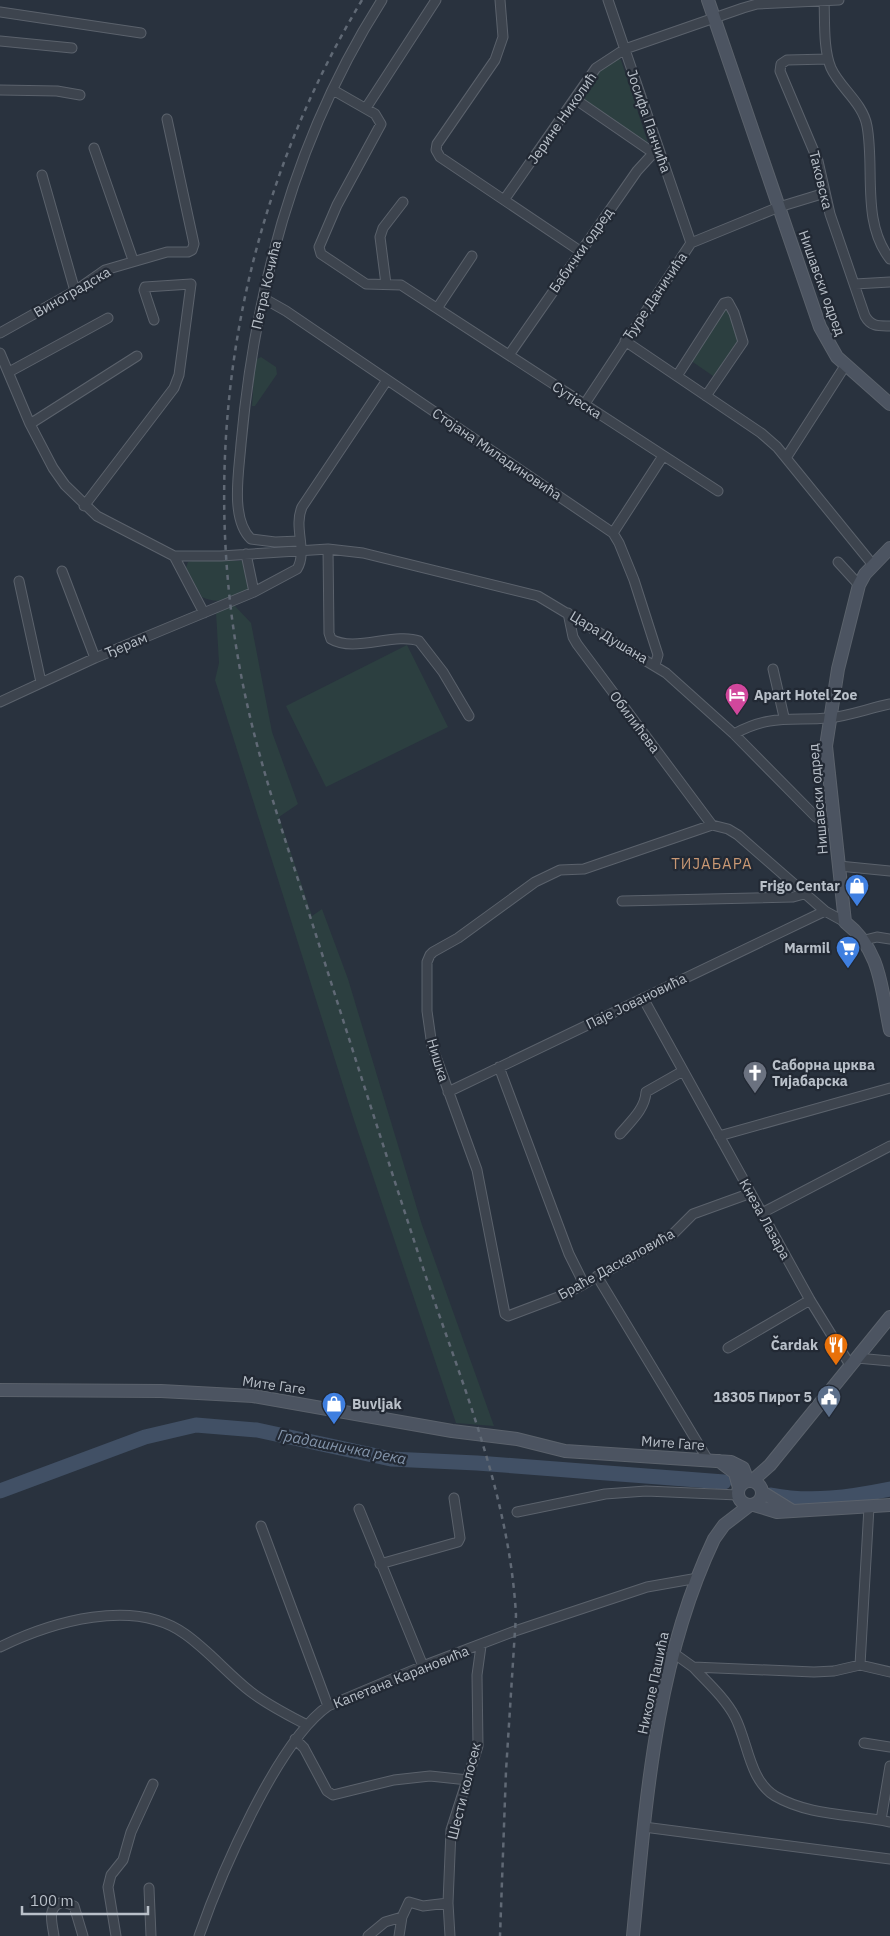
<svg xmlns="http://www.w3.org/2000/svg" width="890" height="1936" viewBox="0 0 890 1936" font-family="'IBM Plex Sans',sans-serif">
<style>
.green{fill:#2c3f40}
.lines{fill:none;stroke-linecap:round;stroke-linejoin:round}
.river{stroke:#415065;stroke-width:15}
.street-casing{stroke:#5b626c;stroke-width:11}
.secondary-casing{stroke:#5b626c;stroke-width:14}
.street{stroke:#3d444e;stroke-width:9}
.secondary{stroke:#4c5461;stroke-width:12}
.rail{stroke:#606975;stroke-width:2.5;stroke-dasharray:5 5;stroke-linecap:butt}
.labels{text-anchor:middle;stroke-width:4.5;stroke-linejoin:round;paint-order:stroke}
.street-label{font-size:14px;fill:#b9c0c9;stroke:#222934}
.poi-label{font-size:14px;font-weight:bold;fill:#b9c0c9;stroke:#222934;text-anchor:end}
.neighbourhood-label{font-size:15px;letter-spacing:1px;fill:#c99874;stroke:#222934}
.water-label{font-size:15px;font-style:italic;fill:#8596ac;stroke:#222934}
</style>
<rect width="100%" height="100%" fill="#29323e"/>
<path class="green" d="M 619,59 L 621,60 L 648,143 L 580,100 L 600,70 Z
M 729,298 L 741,340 L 716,378 L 687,358 Z
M 261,357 L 276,367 L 277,374 L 255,406 L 252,406 L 255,360 Z
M 195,560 L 244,561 L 251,588 C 235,597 221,606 202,597 L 186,568 L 188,562 Z
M 234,605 L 251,623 L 272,732 L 298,804 L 279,817 L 312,916 L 322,909 L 348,979 L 422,1225 L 494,1426 L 456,1423 L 354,1120 L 215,680 L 219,663 L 216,612 Z
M 407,645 L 448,727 L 326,787 L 286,706 Z"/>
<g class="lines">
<path class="river" d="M 0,1491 L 145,1437 L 196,1425 L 257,1430 L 391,1459 L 477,1463 L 724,1482
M 771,1495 C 811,1503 850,1497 890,1489"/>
<defs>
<path id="street" d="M 500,0 L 503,37 L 495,60 L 437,144 L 436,150 L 440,157 L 580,251
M 608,0 L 691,243
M 824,0 C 825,21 823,49 831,68 C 840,88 863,103 867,126 C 875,169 861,222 890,259
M 0,12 L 141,33
M 0,41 L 72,48
M 828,59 L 787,60 L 781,64 L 780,71 L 818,161 L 830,214 L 865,316 C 871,327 879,326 890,326
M 0,90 L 57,91 L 80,95
M 333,90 L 375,114 L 381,124 L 337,205 L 319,247 L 321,254 L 366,284 L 401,285 L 718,491
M 575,99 L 652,152
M 366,108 L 436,0
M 94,148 L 133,260
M 42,175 L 75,291
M 504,200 L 596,68 L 625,49 L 743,8 L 757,4 L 839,0
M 386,284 L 380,237 L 383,228 L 403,202
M 855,284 L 890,282
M 263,298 L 286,311 L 613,533 L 619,543 L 634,580 L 658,655 L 655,665
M 438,307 L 472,256
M 0,333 L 75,291 L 105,270 L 167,252 L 188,252 L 192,250 L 194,244 L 167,119
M 625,341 L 761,433 L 777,447 L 873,565
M 0,353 L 30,424 L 53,468 L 65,485 L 97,516 L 174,556 L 204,613
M 509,355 L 637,171 L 658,148
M 9,372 L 108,318
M 677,376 L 724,303 L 728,302 L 734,313 L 743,342 L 706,396
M 584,405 L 691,243 L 779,207 L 825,193
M 30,424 L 137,356
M 786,458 L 845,366
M 84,506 L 174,388 L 179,375 L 191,284 L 145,287 L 144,290 L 154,320
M 613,533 L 663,456
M 300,541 L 275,542 L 251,539 C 230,519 239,471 241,444 C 255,288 297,133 382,0
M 328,549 L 329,633 L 331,639 C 354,653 395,632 419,641 L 443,672 L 469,716
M 246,554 L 254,592 L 297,569 C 308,551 293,528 302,507 L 387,380
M 174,556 L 221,556 L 328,549 L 363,553 L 538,596 L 666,673 L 734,734 L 816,817 L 835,826
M 838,562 L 859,585
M 62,571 L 95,658
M 19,581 L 41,682
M 568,613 L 573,637 L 577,644 L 712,825 L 728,829 L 738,835 L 825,911 L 845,922
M 773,669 L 784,717
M 0,702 L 95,658 L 254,592
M 734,734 C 771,714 790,721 829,718 C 849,716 870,708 890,704
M 712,825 L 584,869 L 560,870 L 535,882 L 458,938 L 433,952 L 430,955 L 427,962 L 427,1011 L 432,1046 L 477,1170 L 505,1314 L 508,1316 L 561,1296 L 584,1284 L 673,1234 L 693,1214 L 751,1193
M 839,866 L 890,871
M 622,901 L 793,897 L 804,894
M 865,940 L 877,937 L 890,939
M 643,998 L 810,1300 L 850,1365
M 499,1067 L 569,1254 L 584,1284
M 448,1092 L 825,911
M 620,1134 C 631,1121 645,1109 646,1092 L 683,1071
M 719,1136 L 890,1088
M 762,1213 L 890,1146
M 597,1276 L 708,1460
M 728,1348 L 810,1300
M 857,1358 L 890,1361
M 359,1509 L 423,1666
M 517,1512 L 605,1494 L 646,1491 L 738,1495
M 261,1526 L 328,1706
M 380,1564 L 458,1542 L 460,1538 L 454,1498
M 0,1647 C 51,1622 134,1597 185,1634 C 209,1651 228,1674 251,1692 C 268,1705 288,1715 307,1725
M 672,1652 L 693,1667 L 814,1672 L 834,1671 L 860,1665 L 890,1672
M 860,1665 L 869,1507
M 693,1667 C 707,1682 725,1698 735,1717 C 748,1742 749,1780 775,1796 C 809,1816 853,1814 890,1822
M 295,1739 L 304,1748 L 327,1791 L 333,1795 L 394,1780 L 430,1776 L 468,1780
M 864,1743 L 890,1747
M 881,1820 L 890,1766
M 644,1827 L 890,1859
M 149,1888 L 151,1936
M 54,1936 C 52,1922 46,1905 64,1902 L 74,1906 L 83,1936
M 116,1936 L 108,1887 L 111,1875 L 123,1860 L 131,1832 L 153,1784
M 199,1936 C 220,1876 277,1742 328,1706 L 423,1666 L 515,1631 L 647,1587 L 698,1578
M 368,1936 L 385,1922 L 402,1917
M 399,1936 L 402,1917 L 409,1902 L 423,1906 L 448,1903
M 450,1936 L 448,1903 L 451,1830 L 478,1746 L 477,1675 L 481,1646"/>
<path id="secondary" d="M 708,0 L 820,327 L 837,357 L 890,404
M 890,548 L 865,574 L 859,585 L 838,669 L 826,746 L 845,922 C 881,950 881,988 890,1030
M 0,1390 L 161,1391 L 253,1396 L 452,1431 L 517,1439 L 565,1451 L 731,1462 L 743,1468 L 748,1481
M 719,1461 L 735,1473 L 739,1488
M738 1493a12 12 0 1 1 24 0a12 12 0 1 1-24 0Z
M 752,1481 L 770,1465 L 890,1317
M 762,1492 L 791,1510
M 754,1505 L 777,1512 L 890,1505
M 633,1936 C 646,1802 655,1663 714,1539 L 724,1525 L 750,1505"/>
</defs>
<use href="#street" class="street-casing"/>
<use href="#secondary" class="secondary-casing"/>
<use href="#street" class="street"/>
<use href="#secondary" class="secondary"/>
<path class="rail" d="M 362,0 C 243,198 199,431 238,658 C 254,753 287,844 316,935 C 351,1045 386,1155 422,1265 C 460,1379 509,1493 516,1615 L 506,1771 L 500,1936"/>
</g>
<defs>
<symbol id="hotel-pin" viewBox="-11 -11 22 30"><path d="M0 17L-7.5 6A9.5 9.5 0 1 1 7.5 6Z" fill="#d1479c" stroke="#222934"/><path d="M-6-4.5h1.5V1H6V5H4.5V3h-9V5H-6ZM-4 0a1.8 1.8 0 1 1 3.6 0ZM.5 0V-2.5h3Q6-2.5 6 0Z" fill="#fff"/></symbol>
<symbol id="shop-pin" viewBox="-11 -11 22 30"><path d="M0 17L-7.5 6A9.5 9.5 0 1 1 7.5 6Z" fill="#3f7fe0" stroke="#222934"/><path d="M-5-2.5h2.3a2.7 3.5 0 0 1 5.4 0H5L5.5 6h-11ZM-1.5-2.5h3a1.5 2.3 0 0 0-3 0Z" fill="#fff"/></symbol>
<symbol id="supermarket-pin" viewBox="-11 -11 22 30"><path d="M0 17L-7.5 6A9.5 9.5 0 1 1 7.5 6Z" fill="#3f7fe0" stroke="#222934"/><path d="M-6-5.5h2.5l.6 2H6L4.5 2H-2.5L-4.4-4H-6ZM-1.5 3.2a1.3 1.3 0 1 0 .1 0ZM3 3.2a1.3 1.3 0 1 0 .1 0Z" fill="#fff"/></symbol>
<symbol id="church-pin" viewBox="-11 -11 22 30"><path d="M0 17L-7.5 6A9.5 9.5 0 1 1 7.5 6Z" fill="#6b7280" stroke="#222934"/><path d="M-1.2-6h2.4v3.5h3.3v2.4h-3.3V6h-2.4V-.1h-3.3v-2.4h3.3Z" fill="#fff"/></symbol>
<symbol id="restaurant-pin" viewBox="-11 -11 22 30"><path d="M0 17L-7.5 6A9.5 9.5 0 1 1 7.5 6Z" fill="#e8710a" stroke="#222934"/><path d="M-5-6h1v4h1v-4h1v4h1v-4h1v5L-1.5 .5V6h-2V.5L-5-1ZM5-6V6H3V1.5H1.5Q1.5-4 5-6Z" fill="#fff"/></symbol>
<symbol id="civic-pin" viewBox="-11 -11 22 30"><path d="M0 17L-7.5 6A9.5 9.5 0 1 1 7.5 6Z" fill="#5c6f8a" stroke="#222934"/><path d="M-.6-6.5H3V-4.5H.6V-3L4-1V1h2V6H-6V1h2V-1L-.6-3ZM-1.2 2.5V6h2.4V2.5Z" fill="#fff"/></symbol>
</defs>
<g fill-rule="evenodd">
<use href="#hotel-pin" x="723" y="681" width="28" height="38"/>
<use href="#shop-pin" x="843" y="872" width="28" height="38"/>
<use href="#supermarket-pin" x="834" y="934" width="28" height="38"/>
<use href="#church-pin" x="741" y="1059" width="28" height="38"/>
<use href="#restaurant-pin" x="822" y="1331" width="28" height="38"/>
<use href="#civic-pin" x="815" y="1383" width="28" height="38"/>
<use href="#shop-pin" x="320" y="1390" width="28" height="38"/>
</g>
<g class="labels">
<g class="street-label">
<text transform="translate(562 118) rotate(-55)" y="5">Јерине Николић</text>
<text transform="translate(649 121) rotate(71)" y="5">Јосифа Панчића</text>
<text transform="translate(821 180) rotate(76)" y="5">Таковска</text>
<text transform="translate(581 250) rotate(-55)" y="5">Бабички одред</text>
<text transform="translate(822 283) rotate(70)" y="5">Нишавски одред</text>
<text transform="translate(266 285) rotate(-77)" y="5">Петра Кочића</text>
<text transform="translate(72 292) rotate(-30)" y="5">Виноградска</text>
<text transform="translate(655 296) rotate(-56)" y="5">Ђуре Даничића</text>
<text transform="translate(577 400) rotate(33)" y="5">Сутјеска</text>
<text transform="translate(497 454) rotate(34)" y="5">Стојана Миладиновића</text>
<text transform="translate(609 637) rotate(31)" y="5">Цара Душана</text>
<text transform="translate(126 645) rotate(-22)" y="5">Ђерам</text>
<text transform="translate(635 722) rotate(53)" y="5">Обилићева</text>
<text transform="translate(818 799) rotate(-95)" y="5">Нишавски одред</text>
<text transform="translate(636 1001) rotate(-26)" y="5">Паје Јовановића</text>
<text transform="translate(438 1060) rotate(73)" y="5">Нишка</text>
<text transform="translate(765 1219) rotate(61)" y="5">Кнеза Лазара</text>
<text transform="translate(616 1264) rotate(-29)" y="5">Браће Даскаловића</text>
<text transform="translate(274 1385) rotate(8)" y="5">Мите Гаге</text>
<text transform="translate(673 1443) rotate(4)" y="5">Мите Гаге</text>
<text transform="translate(401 1677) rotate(-22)" y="5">Капетана Карановића</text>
<text transform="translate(653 1683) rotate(-78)" y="5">Николе Пашића</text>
<text transform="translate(464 1791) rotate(-76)" y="5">Шести колосек</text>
</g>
<g class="poi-label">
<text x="754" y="700" text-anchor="start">Apart Hotel Zoe</text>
<text x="840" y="891">Frigo Centar</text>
<text x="830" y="953">Marmil</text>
<text x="772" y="1070" text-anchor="start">Саборна црква<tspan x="772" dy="16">Тијабарска</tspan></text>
<text x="818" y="1350">Čardak</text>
<text x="812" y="1402">18305 Пирот 5</text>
<text x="352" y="1409" text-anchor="start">Buvljak</text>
</g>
<g class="neighbourhood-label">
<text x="712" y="869">ТИЈАБАРА</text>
</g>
<g class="water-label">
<text transform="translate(342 1447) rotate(11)" y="5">Градашничка река</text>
</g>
</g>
<path d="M22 1906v8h126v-8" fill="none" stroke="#b9c0c9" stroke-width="2.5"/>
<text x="30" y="1906" font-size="15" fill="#b9c0c9" stroke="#222934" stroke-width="4" paint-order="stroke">100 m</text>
</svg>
